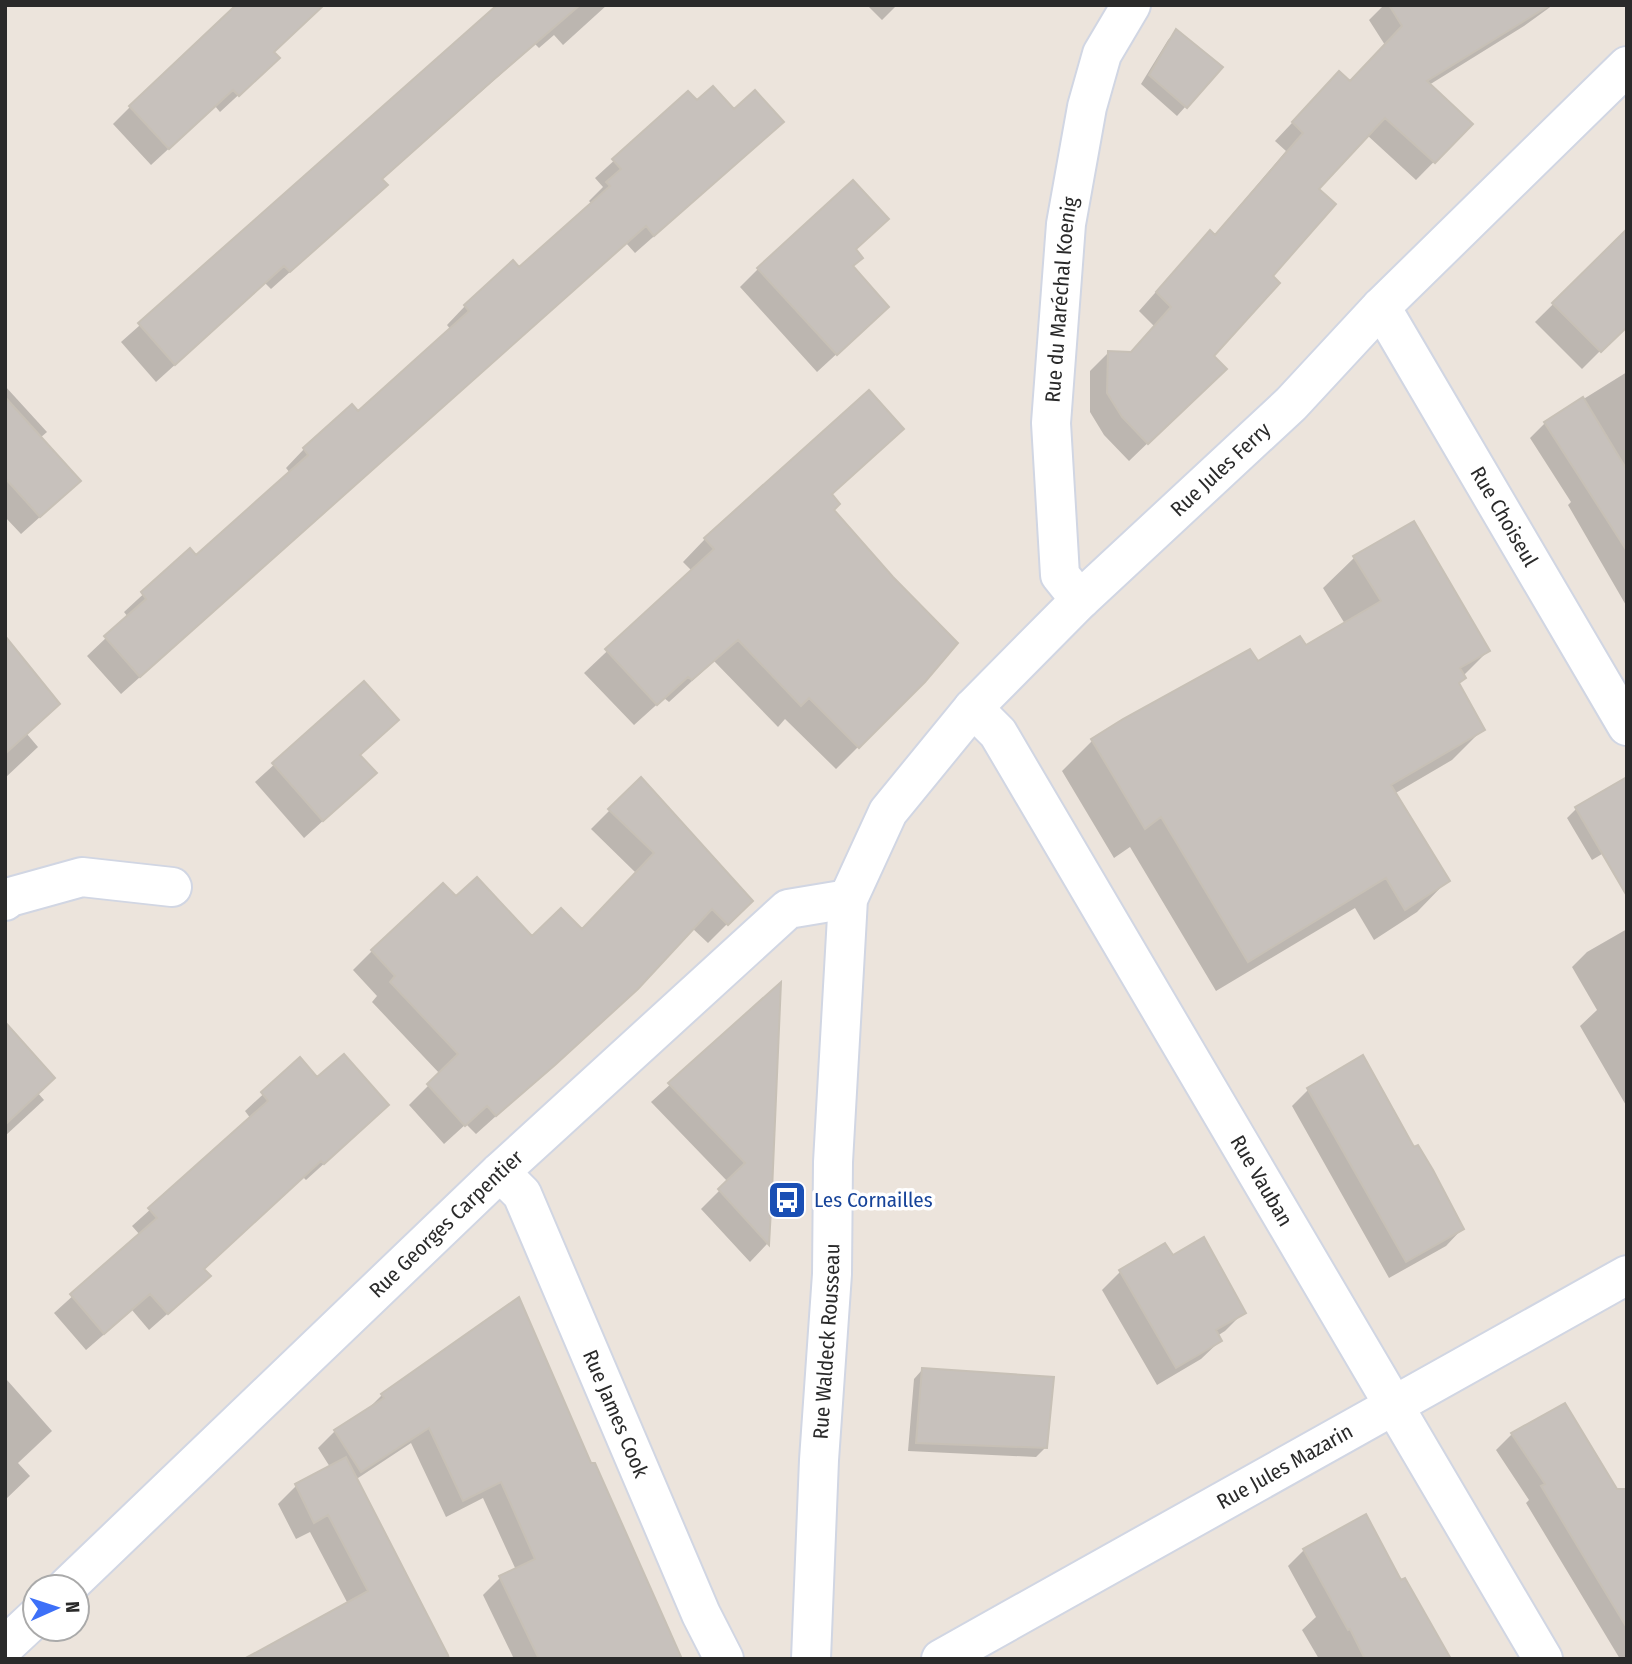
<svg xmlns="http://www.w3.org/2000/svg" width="1632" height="1664" viewBox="0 0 1632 1664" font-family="'Fira Sans Condensed',sans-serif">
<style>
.shadow{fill:#0003}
.building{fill:#c7c1bc;stroke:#c7c0b6;stroke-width:2}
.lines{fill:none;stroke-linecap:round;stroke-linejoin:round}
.minor-casing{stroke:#d1d6e3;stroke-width:42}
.tertiary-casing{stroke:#d1d6e3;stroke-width:42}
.minor{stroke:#fff;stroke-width:38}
.tertiary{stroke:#fff;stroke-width:38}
.labels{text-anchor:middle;stroke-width:7;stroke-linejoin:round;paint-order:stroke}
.street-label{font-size:21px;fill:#2a2a2a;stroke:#fff}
.transit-label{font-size:21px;fill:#164399;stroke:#fff;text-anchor:start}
</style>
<rect width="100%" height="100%" fill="#ece4dc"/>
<path class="shadow" d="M 500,5 L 607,5 L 563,45 L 554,35 L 539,48 L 535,44 L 381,180 L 367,203 L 271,289 L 265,283 L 156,382 L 121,342 Z
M 867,5 L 897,5 L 882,20 Z
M 1384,5 L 1553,5 L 1524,26 L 1429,85 L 1471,124 L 1416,180 L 1367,135 L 1316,189 L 1270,276 L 1212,356 L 1206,387 L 1129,461 L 1104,435 L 1090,412 L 1090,371 L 1108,353 L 1129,354 L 1154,326 L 1139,311 L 1193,250 L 1210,232 L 1214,236 L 1286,151 L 1275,141 L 1322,91 L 1349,83 L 1385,45 L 1369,20 Z
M 1176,31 L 1221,67 L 1177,116 L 1141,84 L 1168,40 Z
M 272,53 L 260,75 L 220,112 L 215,106 L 151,165 L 113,124 L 130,107 Z
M 688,93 L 697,103 L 763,140 L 635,253 L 626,243 L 121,694 L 87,656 L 128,617 L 124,612 L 190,551 L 196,557 L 290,473 L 286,468 L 304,449 L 357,413 L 451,330 L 447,325 L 465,306 L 518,269 L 592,204 L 589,201 L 603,187 L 595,178 Z
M 1627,231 L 1627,324 L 1582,369 L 1535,322 Z
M 854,250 L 851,267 L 868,325 L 817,372 L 740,287 L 758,269 Z
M 1627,372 L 1627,607 L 1568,505 L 1571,502 L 1530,438 L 1545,423 Z
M 5,386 L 47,432 L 40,438 L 60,499 L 21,534 L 5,517 Z
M 831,495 L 831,510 L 924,681 L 836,769 L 785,719 L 778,727 L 714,661 L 669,702 L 664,698 L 634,725 L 584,673 L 692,571 L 683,562 L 705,539 Z
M 1414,523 L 1488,651 L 1463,676 L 1457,684 L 1483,729 L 1452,760 L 1394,794 L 1447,881 L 1417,912 L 1374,940 L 1355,908 L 1216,991 L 1130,847 L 1114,858 L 1062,771 L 1092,741 L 1257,664 L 1305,647 L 1345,624 L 1323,588 L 1354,558 Z
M 5,660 L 27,734 L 38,747 L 5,778 Z
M 364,683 L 356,791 L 304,838 L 255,782 Z
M 641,779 L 750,901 L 708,943 L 692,928 L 616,1008 L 476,1134 L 466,1124 L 444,1144 L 409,1105 L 440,1074 L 372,1002 L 377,996 L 353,970 L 372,951 L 456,899 L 532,938 L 581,931 L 636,873 L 591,829 Z
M 1617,785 L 1627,839 L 1592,860 L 1567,818 L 1576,809 Z
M 1627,929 L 1627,1107 L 1580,1026 L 1597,1010 L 1572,967 L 1587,952 Z
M 779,986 L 767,1244 L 750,1262 L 701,1209 L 728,1182 L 651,1102 Z
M 5,1024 L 38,1093 L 44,1100 L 5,1136 Z
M 300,1060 L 317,1079 L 370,1122 L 306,1180 L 303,1177 L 203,1270 L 191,1293 L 149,1330 L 132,1310 L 86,1350 L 54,1313 L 140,1235 L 132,1226 L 251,1119 L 245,1111 Z
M 1309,1089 L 1413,1149 L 1462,1229 L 1446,1246 L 1389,1278 L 1292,1106 Z
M 1173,1257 L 1244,1312 L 1225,1331 L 1217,1336 L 1220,1341 L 1201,1359 L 1157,1385 L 1102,1290 L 1120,1272 Z
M 518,1300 L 590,1465 L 679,1659 L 514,1659 L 483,1595 L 500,1578 L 516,1570 L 483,1498 L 446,1517 L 411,1443 L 355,1480 L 447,1659 L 348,1604 L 310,1532 L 296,1539 L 278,1504 L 296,1486 L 330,1467 L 318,1448 L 335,1431 L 364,1413 L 382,1395 Z
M 922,1370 L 1045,1448 L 1036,1457 L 908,1451 L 914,1379 Z
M 7,1380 L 52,1431 L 18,1463 L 30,1476 L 5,1500 Z
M 1565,1406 L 1627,1507 L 1627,1659 L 1620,1659 L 1526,1503 L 1529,1500 L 1496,1450 L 1512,1434 Z
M 1304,1550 L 1401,1582 L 1450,1659 L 1319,1659 L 1302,1630 L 1316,1617 L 1288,1566 Z"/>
<path class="building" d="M 236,5 L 324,5 L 274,52 L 280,58 L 239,96 L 233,90 L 169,149 L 129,106 Z
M 497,5 L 580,5 L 492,81 L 382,179 L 388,185 L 290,272 L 284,266 L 175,365 L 138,323 Z
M 1389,5 L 1550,5 L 1427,81 L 1473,124 L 1435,163 L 1385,118 L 1319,189 L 1336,204 L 1273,276 L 1280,283 L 1214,356 L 1227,369 L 1148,444 L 1122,417 L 1107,393 L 1108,351 L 1131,352 L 1171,307 L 1156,292 L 1210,230 L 1215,235 L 1303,133 L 1292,122 L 1339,71 L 1350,81 L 1402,26 Z
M 1176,29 L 1223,67 L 1187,108 L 1149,75 Z
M 713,86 L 734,109 L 755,90 L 784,122 L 654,236 L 646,226 L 140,677 L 104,636 L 146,599 L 141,592 L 190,548 L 196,555 L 308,455 L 303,448 L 352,404 L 358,411 L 469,311 L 464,305 L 513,260 L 519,267 L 610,186 L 606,182 L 621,169 L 612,159 L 688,91 L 697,100 Z
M 853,180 L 889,219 L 856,249 L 863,258 L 853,266 L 889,307 L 837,355 L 757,268 Z
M 1627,229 L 1627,327 L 1601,352 L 1552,303 Z
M 869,390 L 904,429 L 832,494 L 840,504 L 834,510 L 893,577 L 958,643 L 925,682 L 859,748 L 809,698 L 801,706 L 738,640 L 692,680 L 688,677 L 657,705 L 605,649 L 714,549 L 704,538 Z
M 5,397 L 81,481 L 40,517 L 5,478 Z
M 1583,397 L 1627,470 L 1627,551 L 1544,422 Z
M 1414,521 L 1490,651 L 1460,668 L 1466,678 L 1459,683 L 1485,730 L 1391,785 L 1450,881 L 1405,910 L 1386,878 L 1248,962 L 1161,817 L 1145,829 L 1091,739 L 1123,719 L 1250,649 L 1258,661 L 1300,636 L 1306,645 L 1381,601 L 1353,556 Z
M 5,636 L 60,704 L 5,754 Z
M 364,681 L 399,720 L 360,755 L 377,773 L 323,821 L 272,763 Z
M 641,777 L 753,901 L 728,925 L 712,909 L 638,989 L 555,1065 L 496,1116 L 487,1106 L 465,1126 L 427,1084 L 458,1054 L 390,982 L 395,976 L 371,950 L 443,883 L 456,896 L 477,877 L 532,936 L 561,908 L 582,929 L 654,853 L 608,809 Z
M 1627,777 L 1627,896 L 1575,807 Z
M 781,982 L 772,1191 L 769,1245 L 718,1189 L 745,1163 L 668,1083 Z
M 5,1022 L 55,1078 L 5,1125 Z
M 344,1054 L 389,1105 L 324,1164 L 321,1161 L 204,1269 L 211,1276 L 168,1314 L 150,1294 L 104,1334 L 70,1294 L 157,1218 L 148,1208 L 268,1101 L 261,1092 L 300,1057 L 317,1077 Z
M 1363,1055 L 1414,1147 L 1418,1145 L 1433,1170 L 1464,1229 L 1406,1262 L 1307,1088 Z
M 1204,1237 L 1246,1313 L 1216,1330 L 1222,1341 L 1176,1368 L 1119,1270 L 1165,1243 L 1173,1255 Z
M 519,1297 L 591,1463 L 595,1463 L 682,1659 L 539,1659 L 499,1576 L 535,1559 L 501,1482 L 463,1501 L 429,1428 L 361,1472 L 334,1430 L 384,1398 L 381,1394 Z
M 922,1368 L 1054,1377 L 1047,1448 L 916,1443 Z
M 1565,1403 L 1617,1489 L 1627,1489 L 1627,1628 L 1541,1486 L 1545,1484 L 1511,1433 Z
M 346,1457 L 448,1655 L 449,1659 L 244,1659 L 368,1591 L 328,1515 L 314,1523 L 295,1484 Z
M 1366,1514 L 1401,1580 L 1405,1578 L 1451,1659 L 1365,1659 L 1350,1629 L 1348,1630 L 1303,1549 Z"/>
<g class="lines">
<defs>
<g id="minor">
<path id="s1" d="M 1381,307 L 1627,726"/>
<path id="s2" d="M 1080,600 L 1060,575 L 1051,423 L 1066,224 L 1087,107 L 1102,54 L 1131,5"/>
<path id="s3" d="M 973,708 L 998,733 L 1543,1659"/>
<path d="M 5,901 L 10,897 L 82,877 L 172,887"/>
<path id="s4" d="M 500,1172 L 522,1194 L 701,1614 L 724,1659"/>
<path id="s5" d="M 67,1587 L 500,1172 L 788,909 L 848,899"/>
<path d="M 5,1646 L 35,1618"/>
<path id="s6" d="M 941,1659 L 1627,1275"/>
</g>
<g id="tertiary">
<path id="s7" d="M 811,1659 L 819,1460 L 832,1274 L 833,1162 L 848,899 L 888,812 L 973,708 L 1080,600 L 1291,404 L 1381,307 L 1627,66"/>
</g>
</defs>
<use href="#minor" class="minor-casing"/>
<use href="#tertiary" class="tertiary-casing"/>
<use href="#minor" class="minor"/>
<use href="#tertiary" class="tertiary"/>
</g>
<defs>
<symbol id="bus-square" viewBox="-11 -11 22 22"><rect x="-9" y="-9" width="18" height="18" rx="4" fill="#1a4fb4" stroke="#fff"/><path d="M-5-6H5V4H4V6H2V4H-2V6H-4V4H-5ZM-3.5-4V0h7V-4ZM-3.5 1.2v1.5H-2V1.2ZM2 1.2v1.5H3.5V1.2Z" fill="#fff"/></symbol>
</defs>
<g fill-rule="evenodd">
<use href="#bus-square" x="765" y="1178" width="44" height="44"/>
</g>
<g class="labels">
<g class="street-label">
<text dy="7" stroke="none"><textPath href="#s2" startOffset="308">Rue du Maréchal Koenig</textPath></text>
<text dy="7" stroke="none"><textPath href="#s7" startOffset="1335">Rue Jules Ferry</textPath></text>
<text dy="7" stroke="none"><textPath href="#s1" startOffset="243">Rue Choiseul</textPath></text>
<text dy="7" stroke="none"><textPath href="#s3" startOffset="555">Rue Vauban</textPath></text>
<text dy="7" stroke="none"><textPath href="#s5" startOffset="525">Rue Georges Carpentier</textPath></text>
<text dy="7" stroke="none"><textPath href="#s7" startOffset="318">Rue Waldeck Rousseau</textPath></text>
<text dy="7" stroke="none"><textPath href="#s4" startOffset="270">Rue James Cook</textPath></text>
<text dy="7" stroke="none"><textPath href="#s6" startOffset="394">Rue Jules Mazarin</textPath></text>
</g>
<g class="transit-label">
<text x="814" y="1207">Les Cornailles</text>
</g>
</g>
<rect width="1632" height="1664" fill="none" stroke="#2a2a2a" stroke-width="14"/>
<g transform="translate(56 1608) rotate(87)"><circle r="33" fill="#ffffff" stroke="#aaaaaa" stroke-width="2"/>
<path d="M0-5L12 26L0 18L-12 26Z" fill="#3d70f8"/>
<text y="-10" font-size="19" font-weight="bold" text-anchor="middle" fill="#2a2a2a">N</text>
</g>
</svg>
